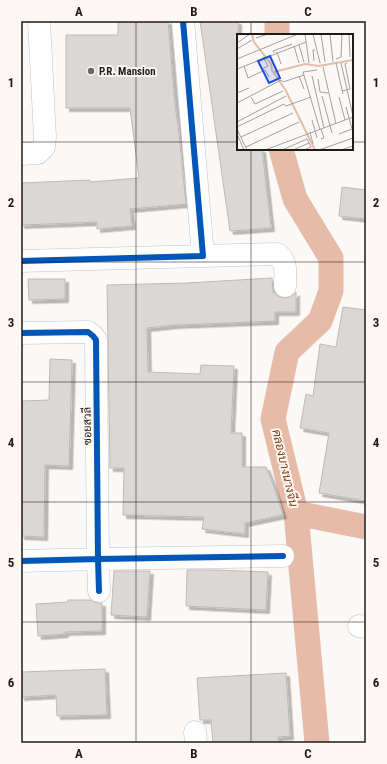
<svg xmlns="http://www.w3.org/2000/svg" width="387" height="764" viewBox="0 0 387 764" font-family="'Roboto Condensed',Sarabun,sans-serif">
<style>
.lines{fill:none;stroke-linecap:round;stroke-linejoin:round}
.canal{stroke:#e6bca9;stroke-width:25}
.building{fill:#dbd7d5;stroke:#bdbab8;filter:url(#shadow)}
.minor-casing{stroke:#c4c0be;stroke-width:23}
.minor{stroke:#fefefe;stroke-width:22}
.cycleway-casing{stroke:#fdf8f5;stroke-width:8}
.cycleway{stroke:#0057b8;stroke-width:6}
.grid{fill:none;stroke:#201b19;stroke-width:1;stroke-opacity:0.55}
.poi-dot{fill:#6d6967;stroke:#fdf8f5;stroke-width:1.5}
.labels{text-anchor:middle;stroke-width:4;stroke-linejoin:round;paint-order:stroke}
.poi-label{font-size:11px;font-weight:bold;fill:#201b19;stroke:#fdf8f5;text-anchor:start}
.street-label{font-size:11px;fill:#201b19;stroke:#fdf8f5}
.water-label{font-size:12px;font-style:italic;fill:#843d18;stroke:#fdf8f5}
.inset-river{fill:none;stroke:#e6bca9;stroke-width:2}
.inset-road{fill:none;stroke:#a3a09e;stroke-width:1}
.view{fill:#1d4ed8;fill-opacity:0.15;stroke:#1d4ed8;stroke-width:2}
.inset-edge{fill:none;stroke:#201b19;stroke-width:2}
.neatline{fill:none;stroke:#201b19;stroke-width:1.5}
.grid-label{font-size:13px;text-anchor:middle;font-weight:bold;fill:#201b19}
</style>
<defs>
<filter id="shadow"><feDropShadow dx="3.5" dy="3.5" stdDeviation="0" flood-color="#0004"/></filter>
</defs>
<rect width="100%" height="100%" fill="#fbf9f7"/>
<g class="lines">
<path class="canal" d="M 277,21 L 277,35
M 281,149 L 295,199 L 331,258 L 331,291 L 320,321 L 287,352 L 273,419 L 296,513 L 317,743
M 296,513 L 366,527"/>
</g>
<path class="building" d="M 118,21 L 168,21 L 175,106 L 178,125 L 186,204 L 130,209 L 132,226 L 97,229 L 97,222 L 21,225 L 21,183 L 90,180 L 90,182 L 139,178 L 130,108 L 66,108 L 66,35 L 118,35 Z
M 200,21 L 238,21 L 238,149 L 262,149 L 271,228 L 230,231 Z
M 342,187 L 366,190 L 366,219 L 339,216 Z
M 272,278 L 273,292 L 278,296 L 285,298 L 291,297 L 296,292 L 296,312 L 275,312 L 275,321 L 175,325 L 147,328 L 148,372 L 200,374 L 201,365 L 234,366 L 231,433 L 242,433 L 242,467 L 266,467 L 273,484 L 283,515 L 245,523 L 245,534 L 202,529 L 204,517 L 123,515 L 124,468 L 110,468 L 107,285 L 187,283 Z
M 28,279 L 65,279 L 65,299 L 29,300 Z
M 343,307 L 366,310 L 366,501 L 319,493 L 329,433 L 300,428 L 306,394 L 313,396 L 320,344 L 336,347 Z
M 50,359 L 72,360 L 69,466 L 45,465 L 44,537 L 21,536 L 21,401 L 49,400 Z
M 187,570 L 217,570 L 268,572 L 266,610 L 186,606 Z
M 114,571 L 150,571 L 147,617 L 111,615 Z
M 68,600 L 90,600 L 93,602 L 99,603 L 102,603 L 102,631 L 65,632 L 65,634 L 38,636 L 36,604 L 68,602 Z
M 105,669 L 107,715 L 57,716 L 56,695 L 21,697 L 21,672 Z
M 286,673 L 290,736 L 278,737 L 279,743 L 213,743 L 211,720 L 200,720 L 197,678 Z"/>
<g class="lines">
<defs>
<path id="minor" d="M 21,154 L 38,153 L 44,147 L 45,137 L 39,21
M 203,256 L 277,254 C 288,262 285,273 285,286
M 21,261 L 203,256 L 183,21
M 21,333 L 88,332 L 93,336 L 96,340 L 98,559 L 99,591
M 21,561 L 98,559 L 283,556
M 359,626 L 366,627
M 195,732 L 196,743"/>
</defs>
<use href="#minor" class="minor-casing"/>
<use href="#minor" class="minor"/>
<defs>
<path id="cycleway" d="M 21,261 L 203,256 L 183,21
M 21,333 L 88,332 L 93,336 L 96,340 L 98,559 L 99,591
M 21,561 L 98,559 L 283,556"/>
</defs>
<use href="#cycleway" class="cycleway-casing"/>
<use href="#cycleway" class="cycleway"/>
</g>
<path class="grid" d="M 136,21 L 136,743M 251,21 L 251,35M 21,142 L 238,142M 352,142 L 366,142M 251,149 L 251,743M 21,262 L 366,262M 21,382 L 366,382M 21,502 L 366,502M 21,622 L 366,622"/>
<circle class="poi-dot" cx="91" cy="71" r="4"/>
<g class="labels">
<g class="poi-label">
<text x="99" y="75">P.R. Mansion</text>
</g>
<g class="street-label">
<text transform="translate(87 426) rotate(-91)" y="4">ซอยสวลี</text>
</g>
<g class="water-label">
<text transform="translate(285 468) rotate(77)" y="4">คลองบางนางจีน</text>
</g>
</g>
<g transform="translate(237 34)">
<rect width="116" height="116" fill="#fbf9f7"/>
<path class="inset-river" d="M 15,0 L 17,8 L 34,30 L 35,36 L 49,57 L 78,116M 37,38 L 68,30 L 82,32 L 116,26"/>
<path class="inset-road" d="M 68,0 L 72,29M 76,0 L 83,29M 84,0 L 88,28M 93,0 L 96,28M 112,0 L 113,23M 19,4 L 31,0M 0,9 L 13,0M 62,11 L 67,28M 57,12 L 62,29M 0,15 L 15,6M 40,18 L 44,30M 37,19 L 36,17 L 55,10M 0,25 L 61,0M 99,25 L 104,23 L 105,0M 77,27 L 76,16 L 78,16M 99,29 L 106,60M 104,29 L 116,82M 7,32 L 11,44 L 28,36 L 32,43M 86,33 L 99,90M 0,35 L 69,8M 25,35 L 31,32 L 26,23M 80,36 L 66,38 L 83,96M 62,42 L 67,55M 75,42 L 87,94M 81,45 L 83,58 L 91,59M 105,57 L 113,55 L 108,30 L 110,29M 0,59 L 12,54M 85,62 L 95,99M 14,63 L 18,70 L 46,57M 102,63 L 108,86M 0,69 L 44,46 L 46,48 L 67,41M 75,86 L 80,104M 0,88 L 49,62M 0,93 L 47,70 L 49,72 L 74,63M 0,95 L 10,116M 73,98 L 76,110M 0,100 L 7,116M 102,100 L 115,95 L 109,73M 4,103 L 56,79M 84,105 L 87,104 L 84,95M 9,113 L 62,88M 28,116 L 116,83M 45,116 L 70,105 L 74,113 L 67,116M 56,116 L 72,109M 82,116 L 116,104M 104,116 L 116,112"/>
<path class="view" d="M 33,22 L 43,44 L 32,49 L 21,27 Z"/>
<rect width="116" height="116" class="inset-edge"/>
</g>
<rect width="387" height="764" fill="none" stroke="#fdf8f5" stroke-width="44"/>
<rect x="22" y="22" width="343" height="720" class="neatline"/>
<g class="grid-label">
<text x="79" y="16">A</text>
<text x="194" y="16">B</text>
<text x="308" y="16">C</text>
<text x="11" y="87">1</text>
<text x="376" y="87">1</text>
<text x="11" y="207">2</text>
<text x="376" y="207">2</text>
<text x="11" y="327">3</text>
<text x="376" y="327">3</text>
<text x="11" y="447">4</text>
<text x="376" y="447">4</text>
<text x="11" y="567">5</text>
<text x="376" y="567">5</text>
<text x="11" y="687">6</text>
<text x="376" y="687">6</text>
<text x="79" y="758">A</text>
<text x="194" y="758">B</text>
<text x="308" y="758">C</text>
</g>
</svg>
